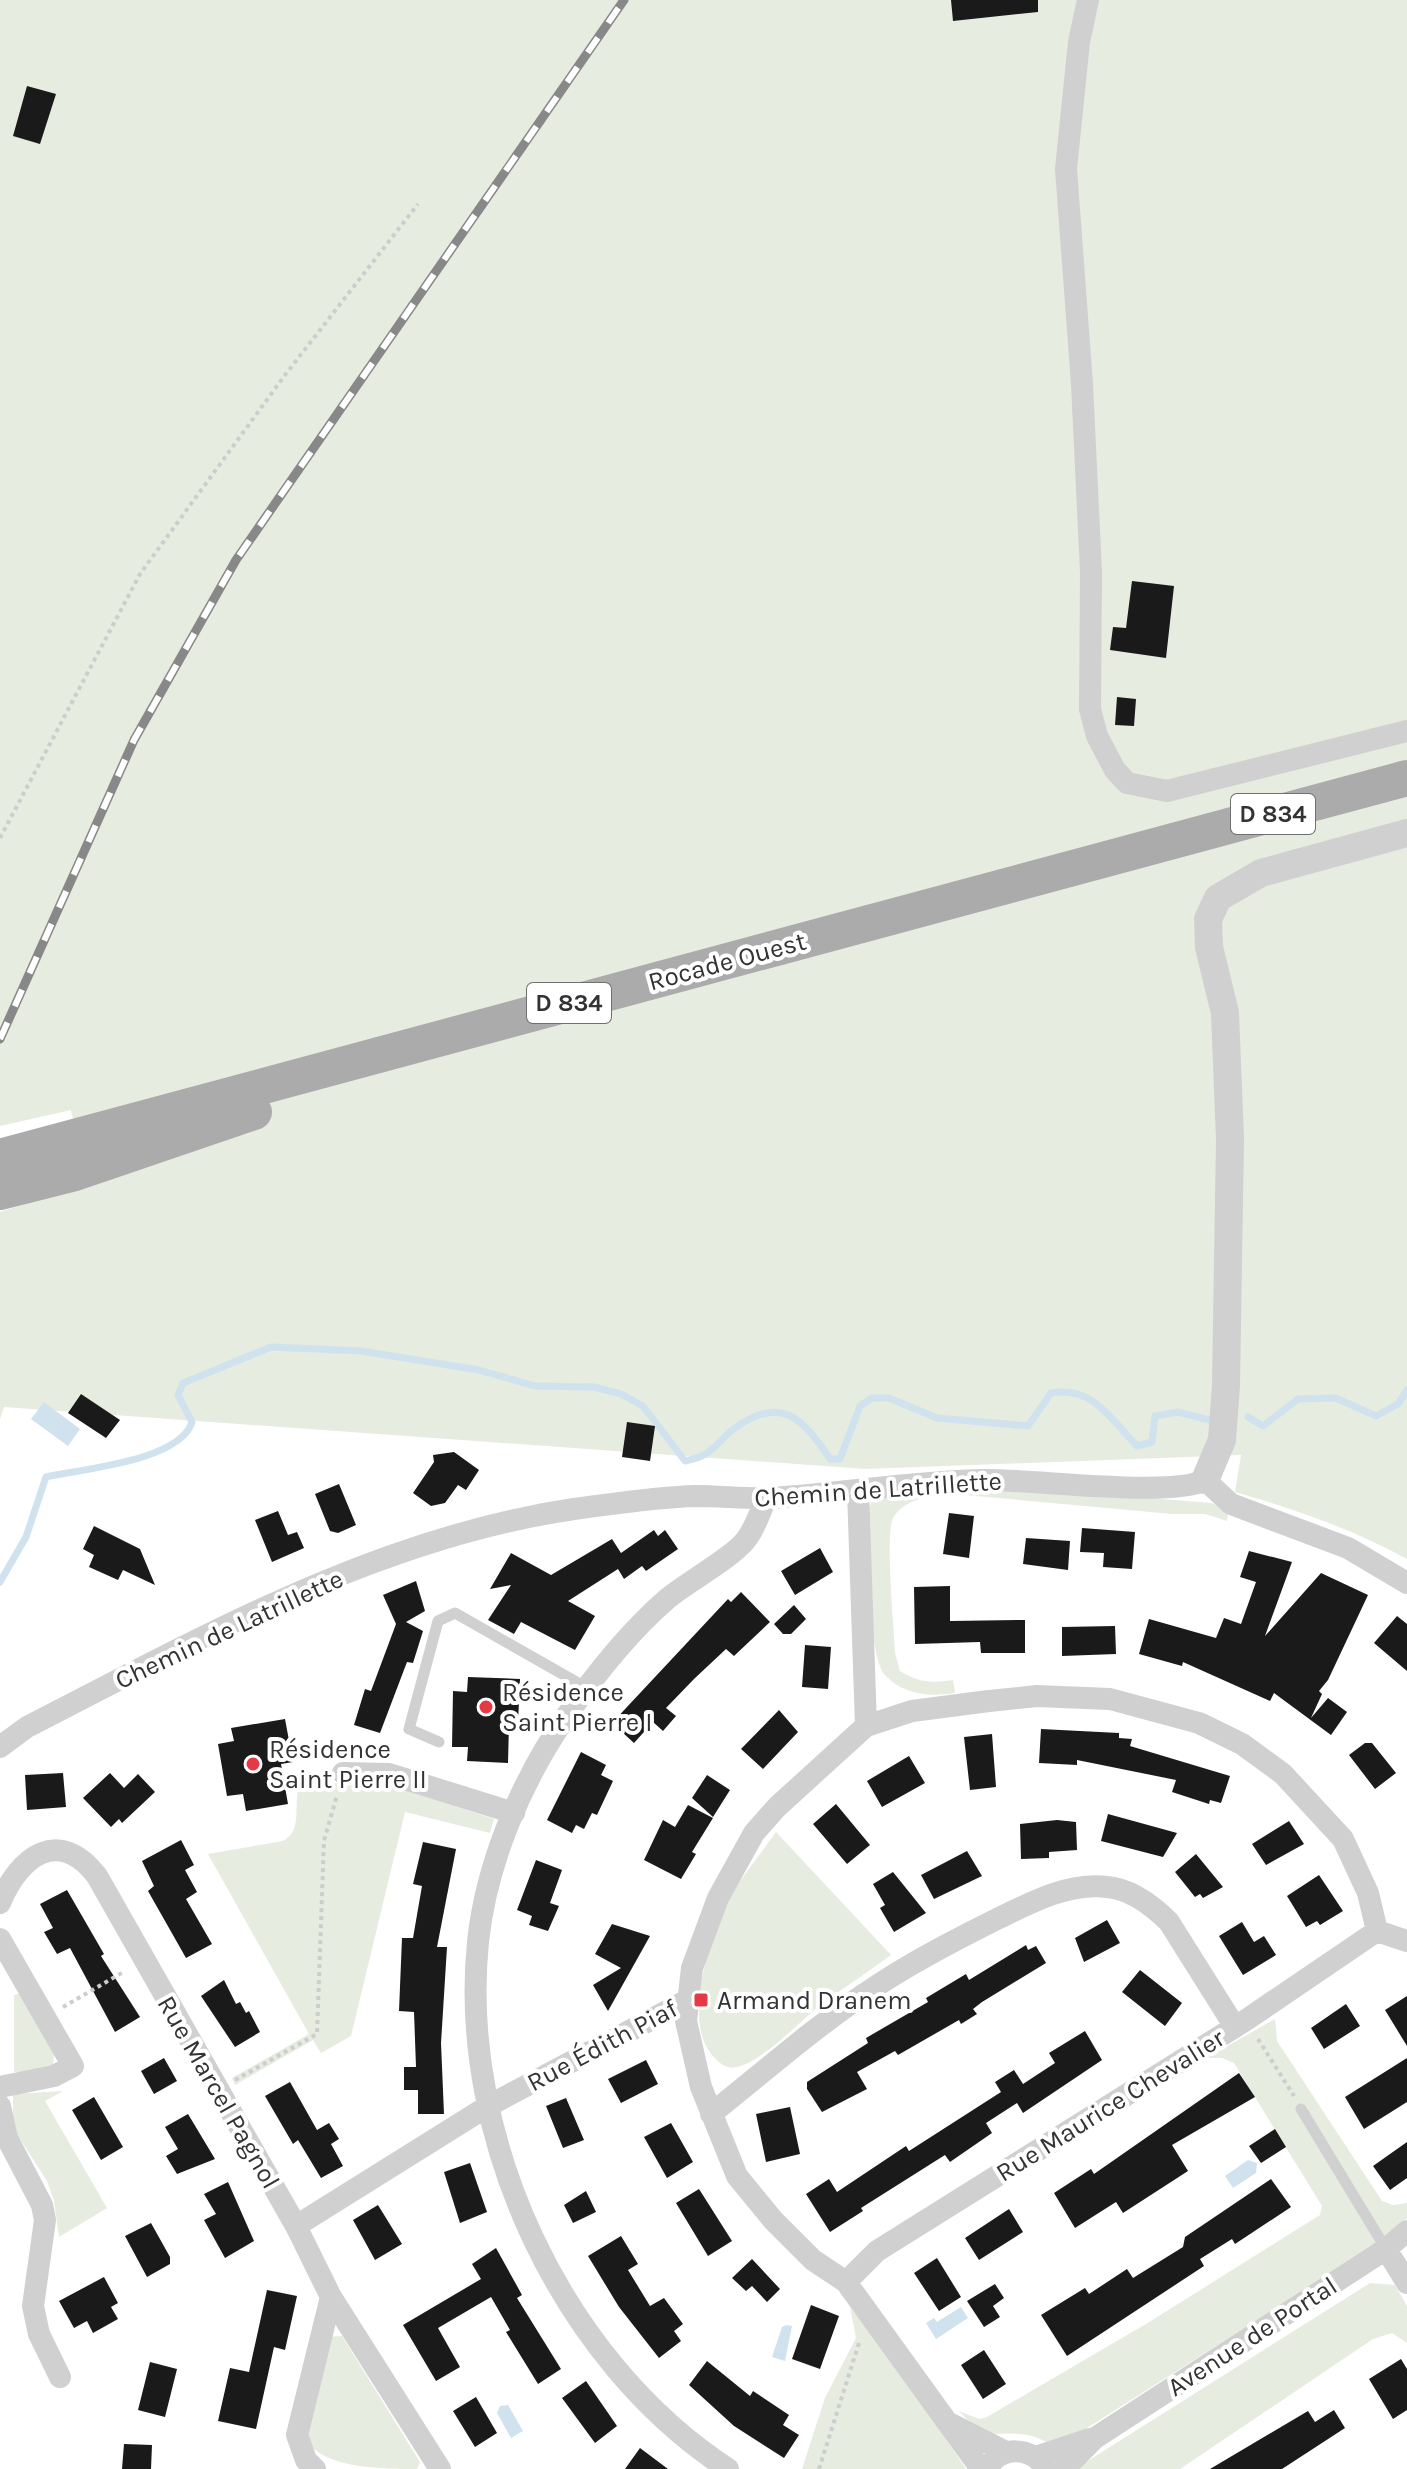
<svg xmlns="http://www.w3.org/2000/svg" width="1407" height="2469" viewBox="0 0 1407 2469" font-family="Karla,sans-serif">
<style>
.green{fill:#e6ecdf}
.water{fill:#cfe2ee}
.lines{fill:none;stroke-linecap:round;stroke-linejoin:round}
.stream{stroke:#cfe2ee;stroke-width:7}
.building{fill:#1a1a1a}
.path{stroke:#cdcdcd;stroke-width:4;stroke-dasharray:4 4;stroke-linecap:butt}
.service{stroke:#d0d0d0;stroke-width:11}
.minor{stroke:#d0d0d0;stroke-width:22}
.tertiary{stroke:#d0d0d0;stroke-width:28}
.primary{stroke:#ababab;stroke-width:36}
.rail-casing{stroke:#888;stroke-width:9}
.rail{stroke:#fff;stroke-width:6;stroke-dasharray:18;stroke-linecap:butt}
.poi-dot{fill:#e63946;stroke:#fff;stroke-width:3}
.labels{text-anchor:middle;stroke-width:8;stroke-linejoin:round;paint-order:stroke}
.shield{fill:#fff;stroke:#707070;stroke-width:2}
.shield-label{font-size:24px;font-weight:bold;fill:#333}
.street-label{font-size:26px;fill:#333;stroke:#fff}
.poi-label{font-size:26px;fill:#333;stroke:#fff;text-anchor:start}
</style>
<rect width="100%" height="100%" fill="#fff"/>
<path class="green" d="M 0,0 L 1407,0 L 1407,1559 C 1352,1529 1295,1509 1235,1492 L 1241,1455 L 865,1469 L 4,1407 L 0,1419 L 0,1212 L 88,1184 L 71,1110 L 0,1126 Z
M 926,1487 L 1058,1491 L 1212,1503 L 1228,1512 L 1227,1521 L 1205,1514 L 1172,1514 L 954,1494 C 934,1496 905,1497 893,1518 C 885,1533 894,1630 895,1653 L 900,1671 C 919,1683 932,1683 953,1680 L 955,1693 C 930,1697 903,1695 885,1675 C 867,1655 869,1540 868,1508 L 875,1498 Z
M 300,1783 L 389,1784 L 494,1819 L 490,1833 L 405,1812 L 351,2036 L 321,2053 L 313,2040 L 235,2085 L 232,2078 L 309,2034 L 208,1854 L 283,1841 C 304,1830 292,1805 300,1783 Z
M 776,1832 L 891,1955 C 869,1971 847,1986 825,2001 C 802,2019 764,2061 737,2067 C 726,2070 718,2062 712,2055 C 681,2020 712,1928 733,1892 C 746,1871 762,1852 776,1832 Z
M 22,1993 L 54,2054 L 53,2066 L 29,2073 L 14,2072 L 14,1995 Z
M 1275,2019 L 1277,2041 L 1382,2201 L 1393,2205 L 1407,2203 L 1407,2218 L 1372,2247 L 1057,2447 C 1048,2443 1037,2436 1027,2435 C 990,2429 990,2445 959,2411 L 979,2419 L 987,2417 L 1146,2324 L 1320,2215 L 1322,2206 L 1234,2063 L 1222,2058 L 1206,2058 Z
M 63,2091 L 45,2101 L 107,2208 L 59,2237 L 54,2201 L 47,2181 L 13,2128 L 13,2094 Z
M 1370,2283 L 1395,2285 L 1407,2306 L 1407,2343 L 1392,2333 L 1373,2339 L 1180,2469 L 1075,2469 Z
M 850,2307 L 899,2369 L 966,2469 L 802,2469 L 825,2398 L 856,2338 Z
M 342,2336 L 420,2462 L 417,2469 C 382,2469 305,2469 304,2427 C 304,2402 320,2362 326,2337 Z"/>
<path class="water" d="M 44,1402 L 80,1429 L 68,1446 L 31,1419 Z
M 1248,2160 L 1257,2163 L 1256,2173 L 1233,2188 L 1225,2176 Z
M 961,2307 L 968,2318 L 936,2339 L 926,2323 L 934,2318 L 937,2322 Z
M 786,2325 L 792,2326 L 785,2361 L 772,2357 L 782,2327 Z
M 508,2405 L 523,2431 L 511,2438 L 497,2413 L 500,2406 Z"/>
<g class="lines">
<path class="stream" d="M 1248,1417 L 1263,1426 L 1298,1399 L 1336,1398 L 1376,1416 L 1398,1404 L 1407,1390
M 0,1582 L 26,1537 L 46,1477 C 82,1469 180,1461 192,1422 L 178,1395 L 183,1383 L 271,1347 L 361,1351 L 479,1370 L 535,1386 L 594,1387 L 621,1394 L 643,1406 L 685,1461 C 711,1456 713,1447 731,1431 C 780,1393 802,1417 830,1459 L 840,1459 L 860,1406 L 872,1398 L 889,1398 L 937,1418 L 1028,1426 L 1051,1393 C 1093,1386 1110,1418 1137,1446 L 1152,1442 L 1155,1416 L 1178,1412 L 1209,1420 L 1215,1417"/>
</g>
<path class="building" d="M 951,0 L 1038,0 L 1038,12 L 953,21 Z
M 27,86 L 56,94 L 40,144 L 13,136 Z
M 1132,581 L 1174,586 L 1166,658 L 1110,650 L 1113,627 L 1126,628 Z
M 1117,697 L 1136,699 L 1134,726 L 1115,725 Z
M 81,1394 L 120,1420 L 106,1438 L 68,1413 Z
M 627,1422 L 655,1426 L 650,1461 L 622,1457 Z
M 454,1452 L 479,1470 L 466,1490 L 458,1485 L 445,1503 L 431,1506 L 413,1493 L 434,1462 L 433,1455 Z
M 339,1484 L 356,1525 L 338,1533 L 330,1531 L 315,1494 Z
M 278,1511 L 288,1535 L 297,1532 L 304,1548 L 272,1562 L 255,1520 Z
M 949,1513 L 974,1516 L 969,1558 L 943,1554 Z
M 94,1526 L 140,1549 L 155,1585 L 123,1570 L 118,1580 L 89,1567 L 94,1555 L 83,1549 Z
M 1082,1528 L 1135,1532 L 1132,1569 L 1103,1567 L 1104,1553 L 1080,1552 Z
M 654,1530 L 658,1536 L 665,1530 L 678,1549 L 646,1571 L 642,1566 L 624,1579 L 618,1569 L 568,1601 L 595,1616 L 575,1650 L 521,1622 L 514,1634 L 488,1620 L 511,1585 L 490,1589 L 511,1553 L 551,1575 L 612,1539 L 621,1553 Z
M 1026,1538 L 1070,1541 L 1068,1570 L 1023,1564 Z
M 820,1548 L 833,1572 L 795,1595 L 781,1571 Z
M 1249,1551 L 1292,1562 L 1265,1636 L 1321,1573 L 1368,1595 L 1328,1680 L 1319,1691 L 1322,1694 L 1311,1718 L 1328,1698 L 1347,1712 L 1331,1735 L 1274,1693 L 1270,1701 L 1183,1662 L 1182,1666 L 1139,1654 L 1149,1619 L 1216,1638 L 1224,1618 L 1241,1624 L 1256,1582 L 1240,1577 Z
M 416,1581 L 425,1611 L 406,1622 L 423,1631 L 413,1663 L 407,1662 L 380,1733 L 354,1725 L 365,1689 L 371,1691 L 396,1624 L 383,1595 Z
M 950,1586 L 950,1621 L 1025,1620 L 1025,1653 L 981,1653 L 980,1642 L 915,1644 L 914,1587 Z
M 741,1592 L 770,1622 L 734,1656 L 726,1649 L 694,1679 L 666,1708 L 676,1716 L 663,1731 L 653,1722 L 634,1743 L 612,1723 L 728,1599 L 731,1602 Z
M 794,1605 L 806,1619 L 791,1634 L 783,1634 L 774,1624 Z
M 1397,1616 L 1407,1624 L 1407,1671 L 1374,1643 Z
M 1115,1626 L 1116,1654 L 1062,1656 L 1062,1627 Z
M 805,1645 L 831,1647 L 828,1689 L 802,1687 Z
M 468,1677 L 520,1679 L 518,1723 L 509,1723 L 508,1763 L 467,1761 L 468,1747 L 452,1747 L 453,1691 L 467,1692 Z
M 779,1710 L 798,1732 L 763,1769 L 741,1749 Z
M 285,1719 L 293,1762 L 281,1764 L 288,1804 L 246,1811 L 243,1794 L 227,1796 L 218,1744 L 234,1741 L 231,1728 Z
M 1041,1729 L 1119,1733 L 1119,1738 L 1132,1739 L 1130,1746 L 1230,1776 L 1221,1803 L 1210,1800 L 1209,1804 L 1172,1792 L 1176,1780 L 1077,1760 L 1077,1765 L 1039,1763 Z
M 992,1734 L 996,1787 L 970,1790 L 964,1737 Z
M 1365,1743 L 1372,1743 L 1396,1773 L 1375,1789 L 1349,1755 Z
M 581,1752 L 606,1765 L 601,1775 L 613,1781 L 597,1815 L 592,1813 L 584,1829 L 576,1825 L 572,1833 L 547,1820 Z
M 909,1756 L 925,1783 L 882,1807 L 867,1781 Z
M 63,1773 L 66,1807 L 27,1810 L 25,1775 Z
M 110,1773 L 124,1788 L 138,1774 L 155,1792 L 122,1823 L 119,1819 L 111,1827 L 83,1798 Z
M 707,1775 L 730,1790 L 713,1817 L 692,1798 Z
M 836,1804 L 870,1845 L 847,1864 L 813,1824 Z
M 688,1805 L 713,1818 L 692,1852 L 696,1854 L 681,1879 L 644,1860 L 663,1820 L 675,1827 Z
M 1108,1814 L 1177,1833 L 1163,1857 L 1101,1841 Z
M 1057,1820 L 1076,1822 L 1077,1850 L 1049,1852 L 1049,1858 L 1021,1859 L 1020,1824 Z
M 1289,1821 L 1304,1844 L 1266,1865 L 1252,1844 Z
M 181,1840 L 194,1865 L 185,1870 L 197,1892 L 186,1899 L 212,1944 L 186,1958 L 148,1891 L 154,1886 L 142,1861 Z
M 423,1842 L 456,1849 L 437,1947 L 447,1947 L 441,2043 L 444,2114 L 418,2114 L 418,2090 L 404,2090 L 404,2067 L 416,2067 L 414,2012 L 399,2011 L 402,1938 L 413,1938 L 422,1886 L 413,1884 Z
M 967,1851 L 982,1876 L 934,1899 L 921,1875 Z
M 1196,1854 L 1223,1887 L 1203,1898 L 1200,1894 L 1195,1897 L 1175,1872 Z
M 536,1860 L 562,1870 L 550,1903 L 559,1906 L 548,1931 L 529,1925 L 532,1916 L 517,1910 Z
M 893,1872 L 926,1913 L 894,1932 L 880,1908 L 885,1905 L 873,1884 Z
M 1319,1875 L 1343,1911 L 1320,1925 L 1317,1921 L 1306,1927 L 1287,1896 Z
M 67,1890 L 104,1954 L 101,1956 L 140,2017 L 115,2032 L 70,1948 L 57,1954 L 44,1932 L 53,1928 L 40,1904 Z
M 1107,1920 L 1120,1943 L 1084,1962 L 1075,1938 Z
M 1242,1922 L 1254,1942 L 1264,1936 L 1276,1955 L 1243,1975 L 1219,1936 Z
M 612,1924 L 650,1936 L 608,2011 L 593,1985 L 621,1968 L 595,1954 Z
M 1026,1945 L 1028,1950 L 1036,1946 L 1046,1963 L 982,2002 L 973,2009 L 977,2014 L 961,2024 L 959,2020 L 898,2055 L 895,2051 L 857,2072 L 867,2089 L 822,2112 L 807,2089 L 807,2082 L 868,2043 L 866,2038 L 928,2002 L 926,1998 L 966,1974 L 969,1980 Z
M 1140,1970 L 1182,2003 L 1165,2026 L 1122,1992 Z
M 224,1980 L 236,2004 L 240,2002 L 246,2013 L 249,2011 L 260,2032 L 235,2047 L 201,1996 Z
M 1407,1996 L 1407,2046 L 1385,2010 Z
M 1346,2004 L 1360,2026 L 1324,2049 L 1311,2028 Z
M 1085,2031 L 1102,2060 L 1023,2113 L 1017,2103 L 986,2123 L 992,2133 L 950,2162 L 945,2155 L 861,2208 L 863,2211 L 830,2232 L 806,2194 L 829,2179 L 837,2192 L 906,2146 L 909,2151 L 1001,2092 L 995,2082 L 1014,2070 L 1023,2084 L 1055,2063 L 1049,2053 Z
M 164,2058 L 177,2081 L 154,2094 L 141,2071 Z
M 1407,2058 L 1407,2102 L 1364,2129 L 1345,2097 Z
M 646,2060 L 658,2084 L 621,2103 L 608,2079 Z
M 1239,2073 L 1255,2097 L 1172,2145 L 1188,2171 L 1123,2213 L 1116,2202 L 1075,2228 L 1054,2193 L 1091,2169 L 1094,2174 Z
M 290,2082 L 317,2130 L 329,2123 L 339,2139 L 331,2144 L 343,2166 L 321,2178 L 298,2140 L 293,2144 L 265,2096 Z
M 94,2097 L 123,2147 L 101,2160 L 72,2110 Z
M 566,2098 L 584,2140 L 563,2148 L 546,2106 Z
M 790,2107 L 800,2154 L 766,2162 L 756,2114 Z
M 188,2114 L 215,2159 L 177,2174 L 166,2156 L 178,2149 L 165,2127 Z
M 671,2123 L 693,2162 L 667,2178 L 644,2137 Z
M 1275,2129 L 1286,2147 L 1261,2163 L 1249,2146 Z
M 1407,2142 L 1407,2178 L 1390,2190 L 1373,2166 Z
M 470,2163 L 487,2212 L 460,2223 L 444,2172 Z
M 1271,2179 L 1291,2207 L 1235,2244 L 1232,2239 L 1200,2259 L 1204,2266 L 1067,2356 L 1041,2315 L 1085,2288 L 1089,2294 L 1127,2269 L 1133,2278 L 1183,2247 L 1185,2237 Z
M 228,2182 L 254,2241 L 225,2258 L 204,2220 L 216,2214 L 204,2194 Z
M 699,2189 L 732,2241 L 708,2256 L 676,2203 Z
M 586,2191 L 596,2212 L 573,2223 L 564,2205 Z
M 378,2205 L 402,2244 L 375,2260 L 353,2220 Z
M 1009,2209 L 1023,2232 L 979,2260 L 965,2238 Z
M 151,2223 L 170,2257 L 170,2264 L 147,2277 L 125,2236 Z
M 621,2236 L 638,2264 L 628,2270 L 650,2306 L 664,2298 L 683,2324 L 674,2331 L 681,2341 L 659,2358 L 619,2307 L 588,2256 Z
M 496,2248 L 522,2295 L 517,2298 L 561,2369 L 538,2384 L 506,2332 L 510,2330 L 491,2297 L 438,2328 L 460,2367 L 436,2381 L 403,2325 L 481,2279 L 472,2264 Z
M 937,2258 L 961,2297 L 939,2311 L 914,2273 Z
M 752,2259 L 780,2289 L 767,2302 L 752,2286 L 746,2291 L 732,2278 Z
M 104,2277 L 118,2303 L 111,2307 L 118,2319 L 93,2333 L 87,2321 L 74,2328 L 59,2301 Z
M 995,2284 L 1004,2298 L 993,2306 L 1000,2317 L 984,2327 L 967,2301 Z
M 267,2290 L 297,2296 L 285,2350 L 274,2347 L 256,2429 L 218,2421 L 230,2368 L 249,2372 Z
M 811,2305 L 839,2316 L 820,2369 L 792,2359 Z
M 984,2350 L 1006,2384 L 983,2399 L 961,2365 Z
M 1401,2359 L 1407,2369 L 1407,2410 L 1393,2419 L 1369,2379 Z
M 707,2361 L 750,2396 L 753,2391 L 789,2415 L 783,2425 L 799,2435 L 784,2458 L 734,2426 L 689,2385 Z
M 150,2362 L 177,2369 L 165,2417 L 138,2410 Z
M 586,2381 L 617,2426 L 595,2443 L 562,2398 Z
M 476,2397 L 497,2433 L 475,2447 L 453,2411 Z
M 1334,2410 L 1345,2428 L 1282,2469 L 1210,2469 L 1308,2411 L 1315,2422 Z
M 124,2444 L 152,2445 L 151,2469 L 122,2469 Z
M 640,2448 L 668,2469 L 625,2469 Z"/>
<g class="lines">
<path class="path" d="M 0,838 L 140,574 L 285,375 L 418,204
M 63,2007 L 125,1971
M 1258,2039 L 1294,2096
M 235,2080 L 317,2034 L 324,1841 L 337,1795
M 819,2469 L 860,2340"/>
<path class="service" d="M 439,1742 L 409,1729 L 438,1621 L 455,1613 L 587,1688
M 1301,2109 L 1386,2249"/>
<path class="minor" d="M 1088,0 L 1079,42 L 1066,169 L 1082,384 L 1091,572 L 1090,709 L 1097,736 L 1115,770 L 1127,783 L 1167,791 L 1407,731
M 858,1491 L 866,1726
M 0,1747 L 27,1727 C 201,1638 377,1538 574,1509 C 613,1504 656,1497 696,1496 C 721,1496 746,1499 770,1498 C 842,1494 913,1481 985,1480 C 1032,1479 1172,1498 1205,1480 L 1231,1504 L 1348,1548 L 1407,1583
M 343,1773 L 389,1774 L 514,1813
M 0,1903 C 20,1855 59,1827 97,1876 L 296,2226 L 331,2297 L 440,2469
M 1377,1931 L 1407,1941
M 0,1939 L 73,2066 L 54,2076 L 0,2087
M 0,2106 L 7,2138 L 42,2205 L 45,2220 L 33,2306 L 39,2334 L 60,2377
M 711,2114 C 765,2071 818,2024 875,1987 C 914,1961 955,1940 997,1919 C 1030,1903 1069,1882 1107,1887 C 1131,1889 1153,1906 1169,1922 L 1235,2027
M 296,2226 L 488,2106 L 686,2001
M 1386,2249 L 1407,2283
M 846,2282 L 877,2251 L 1246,2020 L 1377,1931
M 951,2424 L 1006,2452
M 1036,2457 L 1090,2439
M 315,2469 L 306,2460 L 297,2435 L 331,2297
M 728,2469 C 562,2361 458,2138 478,1942 C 486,1864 521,1782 565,1718 C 594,1676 628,1633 667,1599 C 687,1582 736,1556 748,1537 C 756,1525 761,1511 766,1498
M 981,2469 L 846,2282 L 813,2260 L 773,2220 L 737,2176 L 701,2087 L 686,2021 L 692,1968 L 718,1898 L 754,1833 L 777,1807 L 866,1726 L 912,1711 L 989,1701 L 1037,1696 L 1110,1699 L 1199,1723 L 1242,1744 L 1283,1774 L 1343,1839 L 1368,1893 L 1377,1931
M 987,2469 C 1000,2445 1032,2446 1046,2469
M 1064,2469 L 1095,2438 L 1386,2249 L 1407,2231"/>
<path class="tertiary" d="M 1205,1480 L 1222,1440 L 1226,1385 L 1230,1139 L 1225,1013 L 1209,947 L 1208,919 L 1218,898 L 1261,873 L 1407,833"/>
<path class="primary" d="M 0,1157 L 1407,778
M 0,1192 L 75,1173 L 254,1112"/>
<defs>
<path id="rail" d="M 0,1039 L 134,740 L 236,560 L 624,0"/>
</defs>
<use href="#rail" class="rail-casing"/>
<use href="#rail" class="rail"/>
</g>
<g class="poi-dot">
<circle cx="486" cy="1707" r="8"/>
<circle cx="253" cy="1764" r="8"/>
<rect x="693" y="1992" width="16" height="16" rx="4"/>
</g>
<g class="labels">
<g class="shield">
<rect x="1231" y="794" width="84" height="40" rx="6"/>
<rect x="527" y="983" width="84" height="40" rx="6"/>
</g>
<g class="shield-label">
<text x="1273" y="822">D 834</text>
<text x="569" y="1011">D 834</text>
</g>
<g class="street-label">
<text transform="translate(727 961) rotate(-15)" y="9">Rocade Ouest</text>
<text transform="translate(878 1489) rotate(-4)" y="9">Chemin de Latrillette</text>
<text transform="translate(229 1629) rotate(-25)" y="9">Chemin de Latrillette</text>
<text transform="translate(602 2045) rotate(-28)" y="9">Rue Édith Piaf</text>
<text transform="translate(219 2092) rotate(60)" y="9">Rue Marcel Pagnol</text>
<text transform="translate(1110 2105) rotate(-32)" y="9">Rue Maurice Chevalier</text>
<text transform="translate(1252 2336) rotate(-33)" y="9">Avenue de Portal</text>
</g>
<g class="poi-label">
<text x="502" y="1701">Résidence<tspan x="502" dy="30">Saint Pierre I</tspan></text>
<text x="269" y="1758">Résidence<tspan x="269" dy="30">Saint Pierre II</tspan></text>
<text x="717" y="2009">Armand Dranem</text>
</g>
</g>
</svg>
